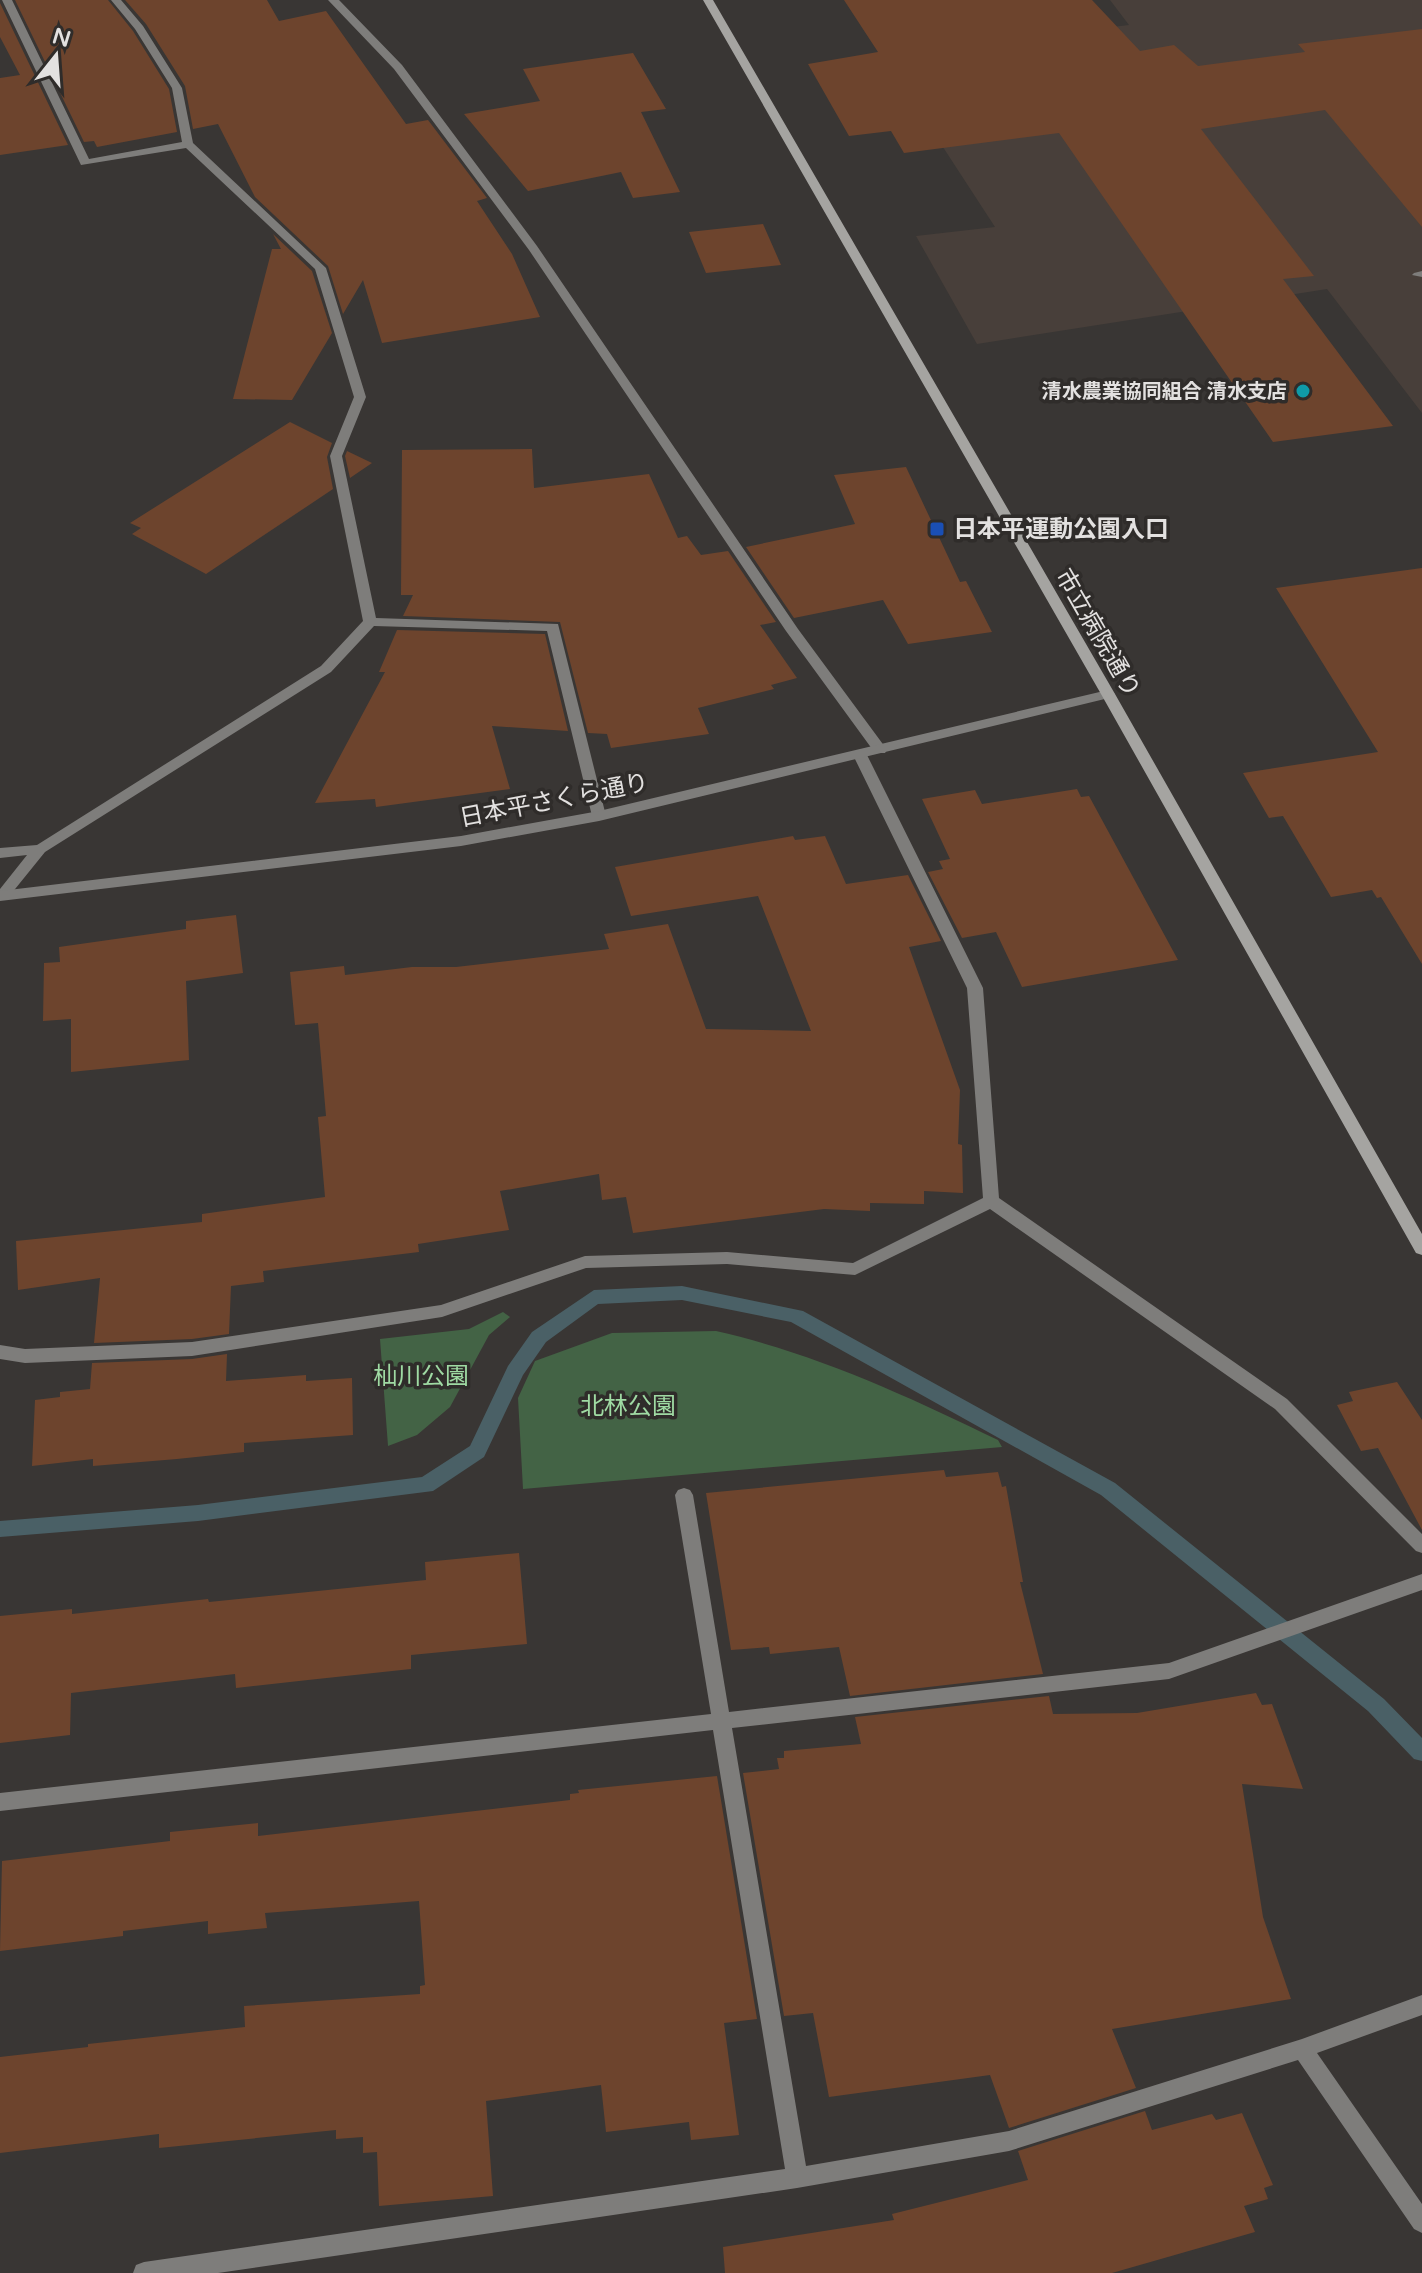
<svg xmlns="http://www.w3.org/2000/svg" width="1422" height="2273" viewBox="0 0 1422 2273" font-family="'Varela Round','Noto Sans JP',sans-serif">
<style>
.built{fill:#483f3a}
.green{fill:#436345}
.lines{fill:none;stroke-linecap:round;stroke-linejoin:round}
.stream{fill:#4a6066;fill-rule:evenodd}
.building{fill:#6d442d}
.service{fill:#7e7d7b;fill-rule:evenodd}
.minor{fill:#7e7d7b;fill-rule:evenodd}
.tertiary{fill:#7e7d7b;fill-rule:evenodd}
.secondary{fill:#a5a4a1;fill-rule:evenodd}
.culture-dot{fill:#0f9aa8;stroke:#2f2c2a;stroke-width:3}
.transit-dot{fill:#1a4fb4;stroke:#2f2c2a;stroke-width:3}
.labels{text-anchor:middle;stroke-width:7;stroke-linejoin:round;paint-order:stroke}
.far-poi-label{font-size:20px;font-weight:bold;fill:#e3e1e0;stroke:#2f2c2a;text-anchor:end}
.poi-label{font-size:24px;font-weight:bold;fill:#e3e1e0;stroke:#2f2c2a;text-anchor:start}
.street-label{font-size:24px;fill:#e3e1e0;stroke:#2f2c2a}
.park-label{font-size:24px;fill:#9fdaa3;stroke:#2f2c2a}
</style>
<rect width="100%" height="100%" fill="#393634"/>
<path class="built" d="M 1110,0 L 1422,0 L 1422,413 L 1327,289 L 977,344 L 916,236 L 995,227 L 883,55 L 1129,25 Z"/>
<path class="green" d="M 503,1312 L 510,1317 L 489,1335 L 450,1407 L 417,1435 L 388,1446 L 380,1339 L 469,1329 Z
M 716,1331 C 814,1353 908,1396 998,1440 L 1002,1447 L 523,1489 L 518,1398 L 535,1361 L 612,1333 Z"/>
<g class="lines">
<path class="stream" d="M 682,1286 L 803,1311 L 1115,1483 L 1384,1699 L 1422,1738 L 1422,1761 L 1414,1759 L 1368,1711 L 1101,1495 L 791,1322 L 682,1300 L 598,1304 L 546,1342 L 523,1375 L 484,1457 L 433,1491 L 198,1521 L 0,1537 L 0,1521 L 198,1505 L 422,1477 L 470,1446 L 508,1366 L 532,1332 L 594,1290 Z"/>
</g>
<path class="building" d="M 15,0 L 108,0 L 133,31 L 169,89 L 177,132 L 97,147 L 94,141 L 84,142 Z
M 125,0 L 267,0 L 279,21 L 326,11 L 406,124 L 428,120 L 487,198 L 477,201 L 512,254 L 540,317 L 382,343 L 363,280 L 343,314 L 328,266 L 255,197 L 218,124 L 193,129 L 185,86 L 146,24 Z
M 844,0 L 1092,0 L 1140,51 L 1174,45 L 1198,66 L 1305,52 L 1298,44 L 1422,29 L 1422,227 L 1325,110 L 1201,129 L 1314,276 L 1283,279 L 1393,426 L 1273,442 L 1059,133 L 904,153 L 891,131 L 849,136 L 808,64 L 878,52 Z
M 0,3 L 68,145 L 0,155 L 0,78 L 20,75 L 0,37 Z
M 633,53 L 666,109 L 641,112 L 680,192 L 633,198 L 621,172 L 528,191 L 464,114 L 540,101 L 523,69 Z
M 763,224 L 781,265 L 706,273 L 689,232 Z
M 273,234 L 312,271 L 332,333 L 292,400 L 233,399 L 272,249 L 281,249 Z
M 290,422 L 332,443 L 327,457 L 333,489 L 206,574 L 132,534 L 141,528 L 130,523 Z
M 532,449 L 534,488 L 649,474 L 678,538 L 687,536 L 701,555 L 728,551 L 776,622 L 760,625 L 797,678 L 771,685 L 774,689 L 698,708 L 709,734 L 611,748 L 607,734 L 588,733 L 560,622 L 403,616 L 413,595 L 401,595 L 402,450 Z
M 347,451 L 372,463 L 350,478 L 345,456 Z
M 906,467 L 960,582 L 966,581 L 992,632 L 908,644 L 883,600 L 794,618 L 746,547 L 855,524 L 834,475 Z
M 1422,568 L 1422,964 L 1381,897 L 1377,898 L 1372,890 L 1331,897 L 1283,816 L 1269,818 L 1243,773 L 1378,752 L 1276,588 Z
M 397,630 L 545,634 L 568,731 L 492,726 L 510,789 L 376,807 L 375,799 L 315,803 L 385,672 L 379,672 Z
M 1077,789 L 1081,797 L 1089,796 L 1178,960 L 1022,987 L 996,932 L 962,938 L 928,872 L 943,869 L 939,861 L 950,859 L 922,799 L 975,790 L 982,804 Z
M 793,836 L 795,840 L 825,836 L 846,884 L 908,875 L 941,941 L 909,947 L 960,1090 L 958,1144 L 962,1145 L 963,1193 L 924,1191 L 924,1204 L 870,1203 L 870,1211 L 824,1209 L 633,1233 L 626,1197 L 602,1200 L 599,1174 L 500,1191 L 509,1230 L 418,1244 L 419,1252 L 263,1271 L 264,1282 L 231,1286 L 229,1334 L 192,1339 L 94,1343 L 100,1278 L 18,1290 L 16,1241 L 202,1222 L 202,1214 L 325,1197 L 318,1117 L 326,1116 L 318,1023 L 295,1025 L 290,972 L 344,966 L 345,975 L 412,967 L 456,967 L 609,949 L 604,934 L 668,924 L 706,1029 L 811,1031 L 758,896 L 631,916 L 615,867 Z
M 236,915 L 243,973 L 186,981 L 189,1060 L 71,1072 L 71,1019 L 43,1021 L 44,963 L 60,962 L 59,947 L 186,929 L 186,921 Z
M 227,1354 L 226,1381 L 306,1375 L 306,1381 L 352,1378 L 353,1435 L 244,1443 L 244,1452 L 177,1459 L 93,1466 L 93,1459 L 32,1466 L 35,1400 L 60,1397 L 60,1392 L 90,1389 L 92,1363 L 192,1359 Z
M 1397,1382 L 1422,1420 L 1422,1530 L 1378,1448 L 1361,1451 L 1337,1405 L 1353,1401 L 1349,1392 Z
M 944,1470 L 946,1477 L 998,1472 L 1002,1487 L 1006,1486 L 1023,1582 L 1020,1582 L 1043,1674 L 850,1696 L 839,1647 L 770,1654 L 769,1647 L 731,1650 L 706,1493 Z
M 519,1553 L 527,1644 L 411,1655 L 411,1669 L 308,1680 L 236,1688 L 235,1674 L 71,1693 L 70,1735 L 0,1743 L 0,1616 L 72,1609 L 72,1614 L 208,1599 L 209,1602 L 426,1580 L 425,1562 Z
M 1256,1693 L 1262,1705 L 1272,1704 L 1303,1789 L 1242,1784 L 1263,1917 L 1291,1999 L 1112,2029 L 1136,2088 L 1009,2128 L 990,2075 L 829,2097 L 813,2013 L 784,2016 L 743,1773 L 779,1769 L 777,1758 L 784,1758 L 784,1751 L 861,1744 L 855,1717 L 1049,1696 L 1053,1714 L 1137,1713 Z
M 717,1776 L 757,2019 L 724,2023 L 739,2135 L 691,2140 L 689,2122 L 606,2132 L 601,2085 L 486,2101 L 493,2196 L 379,2206 L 377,2152 L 363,2153 L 363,2137 L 336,2139 L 336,2130 L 159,2148 L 159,2134 L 0,2153 L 0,2057 L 88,2047 L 88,2044 L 245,2027 L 244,2006 L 420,1994 L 420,1986 L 425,1985 L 419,1901 L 265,1913 L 267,1928 L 208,1934 L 208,1921 L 123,1931 L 123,1936 L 0,1951 L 2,1861 L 170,1841 L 170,1832 L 258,1823 L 258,1836 L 570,1800 L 570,1794 L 579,1793 L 578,1790 Z
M 1145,2111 L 1152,2130 L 1212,2114 L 1216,2120 L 1242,2113 L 1273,2185 L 1264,2188 L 1268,2199 L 1244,2206 L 1255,2232 L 1112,2273 L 725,2273 L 723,2247 L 894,2220 L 892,2214 L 1028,2180 L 1018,2151 Z"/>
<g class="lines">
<path class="service" d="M 1422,271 L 1422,277 L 1412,275 L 1414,273 Z"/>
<path class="minor" d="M 2,0 L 12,0 L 89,159 L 182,142 L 172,88 L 135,29 L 111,0 L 121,0 L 143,26 L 182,88 L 193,143 L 326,268 L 366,397 L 342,456 L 376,618 L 558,624 L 606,816 L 604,819 L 594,819 L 592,816 L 547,631 L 374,626 L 331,672 L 45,852 L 7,899 L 0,900 L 0,889 L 27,855 L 0,858 L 0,848 L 37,845 L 321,666 L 363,621 L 330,456 L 354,397 L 315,269 L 186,148 L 81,165 Z
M 328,0 L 339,0 L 402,65 L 537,246 L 798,629 L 885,747 L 887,750 L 885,753 L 875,753 L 786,631 L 529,250 L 394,69 Z
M 860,751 L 867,755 L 983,988 L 999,1198 L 1287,1399 L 1422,1534 L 1422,1553 L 1416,1551 L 1275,1409 L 990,1209 L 855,1275 L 727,1264 L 586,1268 L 442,1317 L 192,1356 L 25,1363 L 0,1359 L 0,1345 L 25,1349 L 192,1342 L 441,1305 L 585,1256 L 727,1252 L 853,1263 L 983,1198 L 967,988 L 853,755 Z
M 684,1488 L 690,1490 L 693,1495 L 729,1712 L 1169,1663 L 1422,1574 L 1422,1590 L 1169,1679 L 732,1728 L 806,2166 L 1009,2131 L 1302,2039 L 1422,1995 L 1422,2015 L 1317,2053 L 1422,2204 L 1422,2233 L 1414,2229 L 1298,2060 L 1009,2151 L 797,2188 L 218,2273 L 133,2273 L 136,2265 L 144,2262 L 785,2169 L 713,1730 L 0,1811 L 0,1793 L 711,1714 L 675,1495 L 678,1490 Z"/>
<path class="tertiary" d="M 1108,690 L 1115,694 L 1113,697 L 599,821 L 461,846 L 0,901 L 0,891 L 461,836 L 599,811 Z"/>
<path class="secondary" d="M 703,0 L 713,0 L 1115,694 L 1422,1234 L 1422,1255 L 1416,1253 L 1101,694 Z"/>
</g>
<circle class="culture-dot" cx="1303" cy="391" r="8"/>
<rect class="transit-dot" x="929" y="521" width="16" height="16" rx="4"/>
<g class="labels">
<g class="far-poi-label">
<text x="1287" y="398">清水農業協同組合 清水支店</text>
</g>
<g class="poi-label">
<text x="953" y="537">日本平運動公園入口</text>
</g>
<g class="street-label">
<text transform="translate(1098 633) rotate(60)" y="8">市立病院通り</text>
<text transform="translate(554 800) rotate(-11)" y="8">日本平さくら通り</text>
</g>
<g class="park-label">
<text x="421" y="1384">杣川公園</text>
<text x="628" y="1414">北林公園</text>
</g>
</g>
<g transform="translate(56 56) rotate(17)" stroke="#2f2c2a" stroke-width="6" paint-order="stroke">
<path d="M0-6L14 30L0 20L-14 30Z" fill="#e3e1e0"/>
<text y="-12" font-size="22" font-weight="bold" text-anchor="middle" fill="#e3e1e0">N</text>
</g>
</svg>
